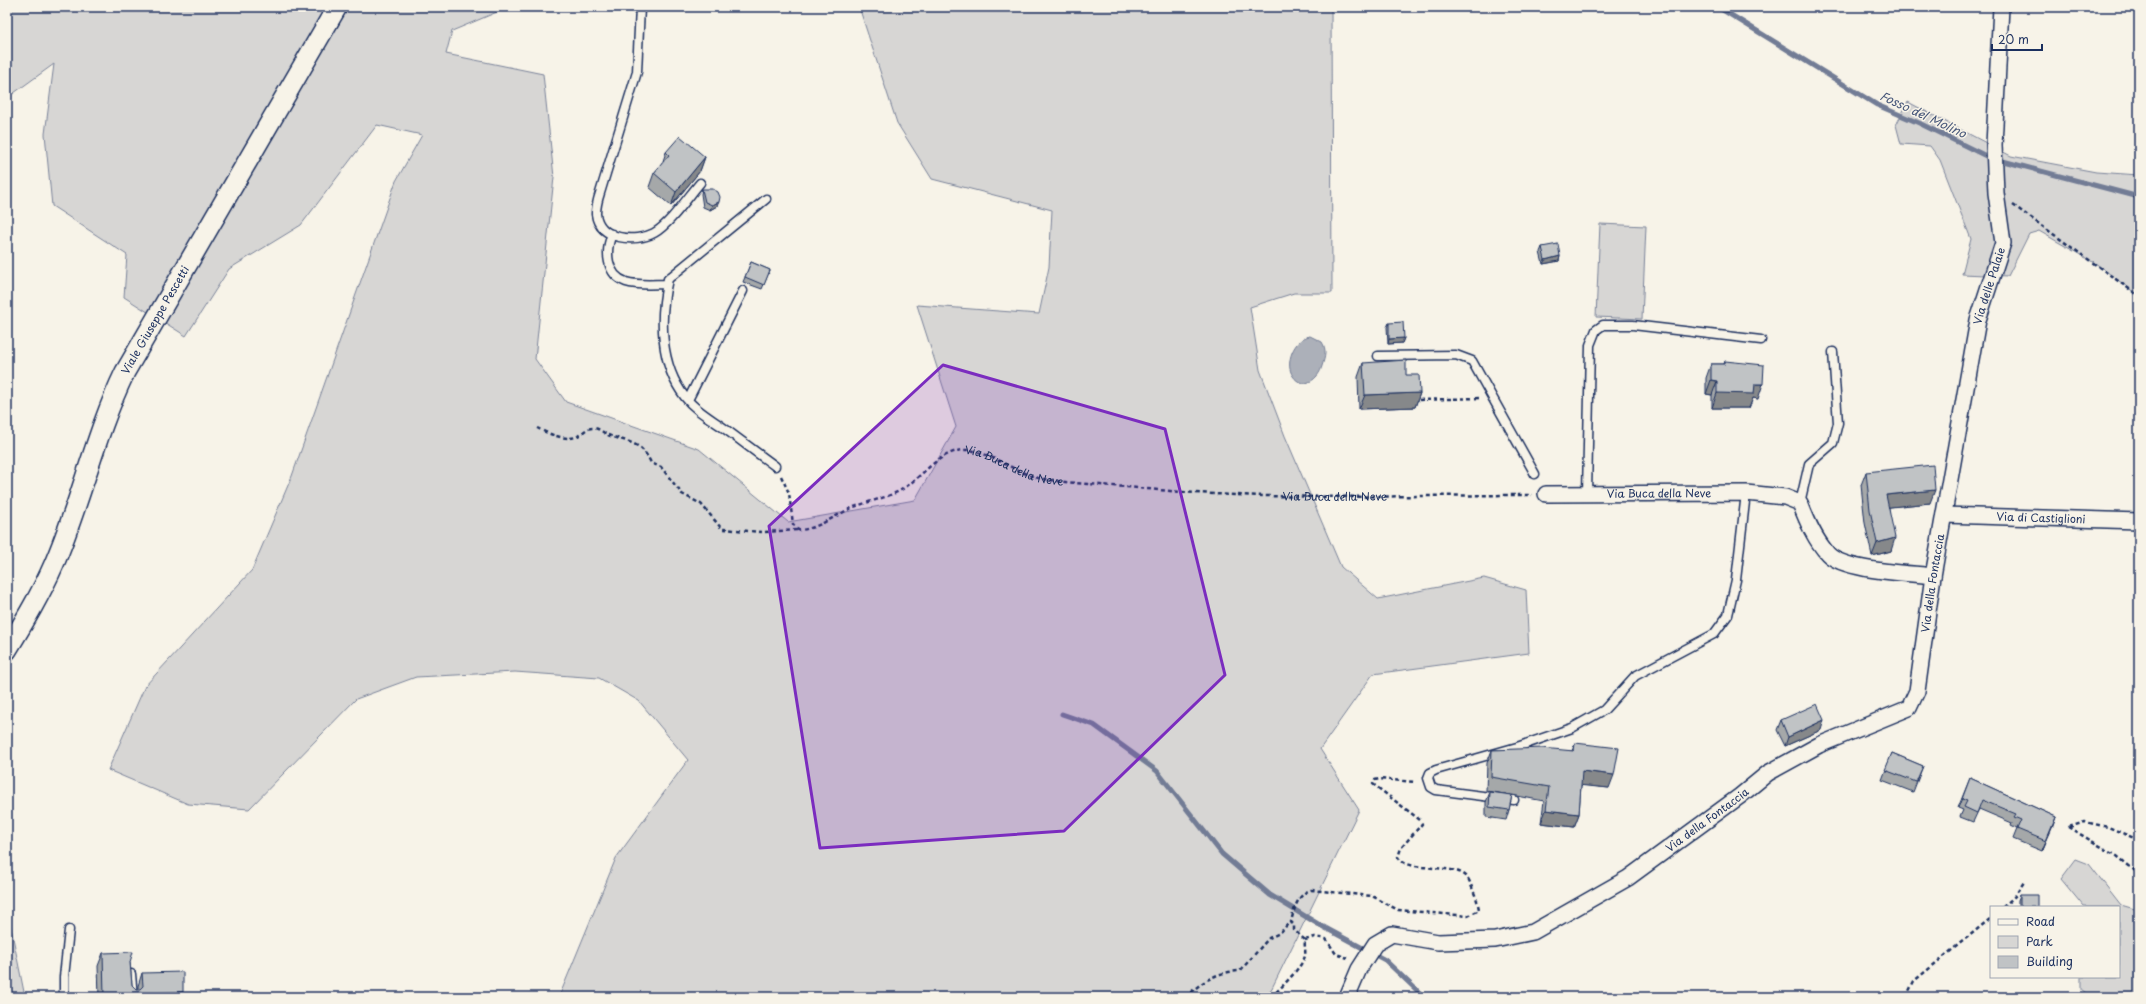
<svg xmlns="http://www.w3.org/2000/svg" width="2146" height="1004" viewBox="0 0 2146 1004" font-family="'Playpen Sans',sans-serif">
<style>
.green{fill:#d7d6d4;stroke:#798299}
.water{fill:#acb0b9;stroke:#727c95}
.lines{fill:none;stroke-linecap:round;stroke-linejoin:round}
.stream{stroke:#727c95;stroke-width:5}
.service-casing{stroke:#1b2f5e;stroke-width:11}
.minor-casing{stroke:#1b2f5e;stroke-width:18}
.tertiary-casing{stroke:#1b2f5e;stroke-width:22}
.path{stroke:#1b2f5e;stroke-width:2.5;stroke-dasharray:4 3;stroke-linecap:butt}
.service{stroke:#f7f3e8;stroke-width:8}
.minor{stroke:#f7f3e8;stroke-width:15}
.tertiary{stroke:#f7f3e8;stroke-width:19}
.wall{fill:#a5a8a9;stroke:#1b2f5e}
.shaded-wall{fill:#86888a;stroke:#1b2f5e}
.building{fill:#c0c3c5;stroke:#1b2f5e}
.marked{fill:#7b2cbf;fill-opacity:0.2;stroke:#7b2cbf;stroke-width:3;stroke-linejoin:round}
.labels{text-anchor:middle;stroke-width:3;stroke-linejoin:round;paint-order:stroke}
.street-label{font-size:11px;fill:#1b2f5e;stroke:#f7f3e8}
.water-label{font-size:12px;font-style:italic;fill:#465679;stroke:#f7f3e8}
</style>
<rect width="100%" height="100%" fill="#f7f3e8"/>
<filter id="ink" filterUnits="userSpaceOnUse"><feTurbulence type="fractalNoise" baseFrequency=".025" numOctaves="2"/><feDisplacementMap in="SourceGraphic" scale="8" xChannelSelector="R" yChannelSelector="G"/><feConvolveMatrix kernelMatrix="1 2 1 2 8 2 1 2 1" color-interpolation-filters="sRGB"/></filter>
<g filter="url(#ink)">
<path class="green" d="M 7,7 L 509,7 L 452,31 L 446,54 L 543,74 L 554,177 L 535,359 L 566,402 L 699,449 L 788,522 L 915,500 L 956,427 L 917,305 L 1039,314 L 1049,267 L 1052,210 L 932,179 L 897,123 L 859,7 L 1331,7 L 1332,293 L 1294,293 L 1250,307 L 1260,370 L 1285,436 L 1341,567 L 1378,599 L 1484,578 L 1526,590 L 1529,653 L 1373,674 L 1320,749 L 1359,810 L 1272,988 L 1265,997 L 559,997 L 616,858 L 688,760 L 639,701 L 599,678 L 515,672 L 416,677 L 356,699 L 249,809 L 188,804 L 108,770 L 145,686 L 252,570 L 292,476 L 396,181 L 422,135 L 377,125 L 301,225 L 229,269 L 186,336 L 124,297 L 127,255 L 52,206 L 45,134 L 54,64 L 7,98 Z
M 1908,102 L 2011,156 L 2096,172 L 2139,175 L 2139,296 L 2098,265 L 2039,231 L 2029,234 L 2008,276 L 1962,274 L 1971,239 L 1940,160 L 1930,146 L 1901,144 L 1896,125 Z
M 1600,224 L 1646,226 L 1642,319 L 1596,317 Z
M 2076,859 L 2089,864 L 2121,905 L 2138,910 L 2139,907 L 2139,997 L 2091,997 L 2081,989 L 2081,977 L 2119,977 L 2119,907 L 2084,907 L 2061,879 Z
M 7,908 L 25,997 L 7,997 Z"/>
<path class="water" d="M 1310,336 L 1322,342 C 1327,350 1325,357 1322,366 C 1319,379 1303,391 1293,376 C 1284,364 1294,338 1310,336 Z"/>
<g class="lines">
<path class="stream" d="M 1718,7 L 1877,105 L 1919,123 L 1988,157 L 2139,197
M 1062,714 L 1094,725 L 1157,771 L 1222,854 L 1270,895 L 1318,924 L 1385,960 L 1424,997"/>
<defs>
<path id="service" d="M 640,7 L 637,72 L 600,193 C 598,199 596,207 596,214 C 599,240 635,243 654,233 C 670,224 688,197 700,183
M 766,199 L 668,279 C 659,318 660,365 685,397 C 694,409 708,417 721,426 C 739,439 757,453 775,466
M 612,234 C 605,251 606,275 626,282 C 639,286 654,284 667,284
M 1378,356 L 1456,355 L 1472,361 L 1535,474
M 688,400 L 743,291
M 1587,494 L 1590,345 L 1596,330 L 1603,325 L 1633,325 L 1761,340
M 1800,503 L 1809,464 L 1833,443 L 1838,423 L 1833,352
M 1514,800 L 1436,790 L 1431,787 L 1428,778 L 1430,773 L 1436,770 L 1517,747 L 1572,728 L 1604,710 L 1635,676 L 1714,634 L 1728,615 L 1736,580 L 1746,493
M 131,974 L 133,997
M 64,997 L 64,977 L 69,930"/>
<g id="minor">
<path id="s2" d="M 1546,494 L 1746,493 L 1785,497 L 1800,503 C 1807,521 1815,540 1828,554 C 1844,571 1909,573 1933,576"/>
<path id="s3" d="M 1944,515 L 2139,521"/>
<path id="s4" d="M 1347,997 L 1359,969 L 1375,944 L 1392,934 L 1438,942 L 1495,940 L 1533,932 L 1628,878 L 1740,796 L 1768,773 L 1819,745 L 1909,708 L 1917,691 L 1933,576 L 1978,320 L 2003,243 L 1996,193 L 1994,145 L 2001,7"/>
</g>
<g id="tertiary">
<path id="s5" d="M 7,650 C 24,622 41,594 54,564 C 81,502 95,434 125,372 L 337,7"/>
</g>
</defs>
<use href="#service" class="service-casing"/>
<use href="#minor" class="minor-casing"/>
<use href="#tertiary" class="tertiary-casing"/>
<g class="path">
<path d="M 2013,205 L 2139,296"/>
<path d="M 1419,400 L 1479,398"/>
<path d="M 537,428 C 547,433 566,442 578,436 C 583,433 587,427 594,428 C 598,428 604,433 608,435 C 629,443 641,441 651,463 L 661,467 L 682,494 L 701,504 L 722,529 L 763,532 L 798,530"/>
<path id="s1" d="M 781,476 L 789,493 L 793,524 L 798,530 C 817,530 837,514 854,507 C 869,501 887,498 901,490 C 923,477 937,452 964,450 C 986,449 1018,475 1043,479 C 1074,484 1107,485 1138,488 C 1268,502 1401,495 1532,495"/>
<path d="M 2068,827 L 2117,856 L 2139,874"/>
<path d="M 2069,827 L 2085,822 L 2108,827 L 2139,840"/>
<path d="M 2003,907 L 2015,896 L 2024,882"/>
<path d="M 1305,940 L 1315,937 L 1326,939 L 1336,954 L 1348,958"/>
<path d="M 1185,997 C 1203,982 1214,972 1240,971 L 1269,938 L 1280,933 L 1288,924 L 1292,923"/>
<path d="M 1271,997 C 1281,988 1302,967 1305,956 C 1306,951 1304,945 1305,940 L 1294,930 L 1294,925 L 1291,922 C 1294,910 1297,894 1311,890 L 1372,896 L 1398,910 L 1468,916 L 1479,910 C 1478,903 1476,897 1473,890 C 1471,885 1469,879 1466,876 C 1452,863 1406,873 1398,857 L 1401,848 L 1422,824 L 1420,820 L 1373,784 L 1375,780 L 1379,779 L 1416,782"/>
<path d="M 1906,997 L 1914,981 L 1991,918"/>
</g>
<use href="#service" class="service"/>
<use href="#minor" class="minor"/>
<use href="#tertiary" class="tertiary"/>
</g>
<path class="wall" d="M 666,152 L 705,157 L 700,171 L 671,206 L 649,187 L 654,173 L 662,164 Z
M 702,189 L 717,206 L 710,210 L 703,207 L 701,194 Z
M 1542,247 L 1560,256 L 1559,261 L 1543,264 L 1540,252 Z
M 751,262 L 770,270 L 762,289 L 743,282 Z
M 1389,323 L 1404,338 L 1402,343 L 1388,344 L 1387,327 Z
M 1725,361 L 1758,399 L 1753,398 L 1749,408 L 1712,408 L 1712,395 L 1706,394 L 1706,378 L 1711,364 L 1724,364 Z
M 1363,363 L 1420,393 L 1415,407 L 1359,409 L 1358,377 Z
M 1866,472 L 1930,503 L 1889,507 L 1891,551 L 1872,556 L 1865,523 L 1861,485 Z
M 1781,720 L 1821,730 L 1785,746 L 1777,730 Z
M 1575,743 L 1609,788 L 1581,785 L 1579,814 L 1574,827 L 1541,823 L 1544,801 L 1512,795 L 1509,810 L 1506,820 L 1486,817 L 1486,802 L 1490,792 L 1511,795 L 1486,791 L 1487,763 L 1492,750 L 1572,751 Z
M 1892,753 L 1923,766 L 1913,792 L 1882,780 Z
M 1970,778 L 2056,817 L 2042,851 L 2013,839 L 2017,829 L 2011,826 L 2012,823 L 1979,809 L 1973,822 L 1960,817 L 1963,810 L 1958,808 Z
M 2020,895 L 2038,907 L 2018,907 L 2018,900 Z
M 103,953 L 130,962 L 132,985 L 136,989 L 138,989 L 138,986 L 142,973 L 181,997 L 99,997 L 98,966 Z"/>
<path class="shaded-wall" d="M 705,157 L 700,171 L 671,206 L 676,192 Z
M 719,202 L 717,206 L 710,210 L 712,205 Z
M 1560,256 L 1559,261 L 1543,264 L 1545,260 Z
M 1404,338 L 1402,343 L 1388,344 L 1389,339 Z
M 1711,380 L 1717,381 L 1712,395 L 1706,394 Z
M 1755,384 L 1763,384 L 1758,399 L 1753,398 L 1749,408 L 1712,408 L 1717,393 Z
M 1420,393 L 1415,407 L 1359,409 L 1365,395 Z
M 1935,490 L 1930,503 L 1881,508 L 1886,495 Z
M 1895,538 L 1891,551 L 1872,556 L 1877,543 Z
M 1824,720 L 1821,730 L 1785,746 L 1788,737 Z
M 1582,771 L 1614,775 L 1609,788 L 1577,785 Z
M 1546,810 L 1579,814 L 1574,827 L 1541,823 Z
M 2056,817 L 2053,826 L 2042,851 L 2046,841 Z
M 183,992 L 181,997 L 132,997 L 134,993 Z"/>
<path class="building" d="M 680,136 L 705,157 L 676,192 L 654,173 L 669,155 L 666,152 Z
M 702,189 L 713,189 L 718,192 L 720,197 L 719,202 L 712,205 L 705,202 Z
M 1558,244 L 1560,256 L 1545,260 L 1542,247 Z
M 751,262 L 770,270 L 764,285 L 745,277 Z
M 1403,322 L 1404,338 L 1389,339 L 1389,323 Z
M 1406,360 L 1406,375 L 1419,375 L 1420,393 L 1365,395 L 1363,363 Z
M 1725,361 L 1764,365 L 1763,384 L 1755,384 L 1754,394 L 1717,393 L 1717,381 L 1711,380 L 1711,364 L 1725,364 Z
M 1933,465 L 1935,490 L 1886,495 L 1895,538 L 1877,543 L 1870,510 L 1866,472 Z
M 1817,704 L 1824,720 L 1788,737 L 1781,720 Z
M 1575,743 L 1619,748 L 1614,775 L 1582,771 L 1579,814 L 1546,810 L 1549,787 L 1491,777 L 1492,750 L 1542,748 L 1574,751 Z
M 1892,753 L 1923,766 L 1916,782 L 1885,770 Z
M 1970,778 L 2056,817 L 2046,841 L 2017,829 L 2021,820 L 2014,817 L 2016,814 L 1982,800 L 1977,813 L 1964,807 L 1967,801 L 1962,799 Z
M 1490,792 L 1512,795 L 1509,810 L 1489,807 Z
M 2020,895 L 2038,895 L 2038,907 L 2020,907 Z
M 133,952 L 130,962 L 132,985 L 136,989 L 140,989 L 143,986 L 142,973 L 183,972 L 183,992 L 134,993 L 134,997 L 104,997 L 103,953 Z"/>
</g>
<path class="marked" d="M 943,365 L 1165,429 L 1225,675 L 1064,831 L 820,848 L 769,526 Z"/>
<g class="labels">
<g class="street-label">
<text dy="4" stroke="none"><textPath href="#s4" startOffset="1093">Via delle Palaie</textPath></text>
<text dy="4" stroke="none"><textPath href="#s5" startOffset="363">Viale Giuseppe Pescetti</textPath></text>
<text dy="4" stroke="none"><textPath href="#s1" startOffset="298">Via Buca della Neve</textPath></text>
<text dy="4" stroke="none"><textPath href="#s2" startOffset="113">Via Buca della Neve</textPath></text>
<text dy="4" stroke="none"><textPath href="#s1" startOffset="622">Via Buca della Neve</textPath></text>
<text dy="4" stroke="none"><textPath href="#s3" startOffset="97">Via di Castiglioni</textPath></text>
<text dy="4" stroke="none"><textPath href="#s4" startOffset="790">Via della Fontaccia</textPath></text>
<text dy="4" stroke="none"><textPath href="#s4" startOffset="430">Via della Fontaccia</textPath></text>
</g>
<g class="water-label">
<text transform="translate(1923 115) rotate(25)" y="4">Fosso del Molino</text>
</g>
</g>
<rect width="2146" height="1004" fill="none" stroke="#f7f3e8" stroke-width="24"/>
<rect x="12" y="12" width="2122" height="980" fill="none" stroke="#1b2f5e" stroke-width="1.5" filter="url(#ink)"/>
<rect x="1990" y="906" width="130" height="72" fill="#f7f3e8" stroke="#9fa5b1"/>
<rect x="1998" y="919" width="20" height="6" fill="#f7f3e8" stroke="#9fa5b1"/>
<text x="2026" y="926" font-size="12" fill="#1b2f5e">Road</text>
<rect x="1998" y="936" width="20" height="12" fill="#d7d6d4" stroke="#9fa5b1"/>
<text x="2026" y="946" font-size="12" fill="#1b2f5e">Park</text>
<rect x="1998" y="956" width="20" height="12" fill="#c0c3c5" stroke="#9fa5b1"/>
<text x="2026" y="966" font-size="12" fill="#1b2f5e">Building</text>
<path d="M1992 44v6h50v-6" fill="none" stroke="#1b2f5e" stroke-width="2"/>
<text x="1998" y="44" font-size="12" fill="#1b2f5e" stroke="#f7f3e8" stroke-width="3" paint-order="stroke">20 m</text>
</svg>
